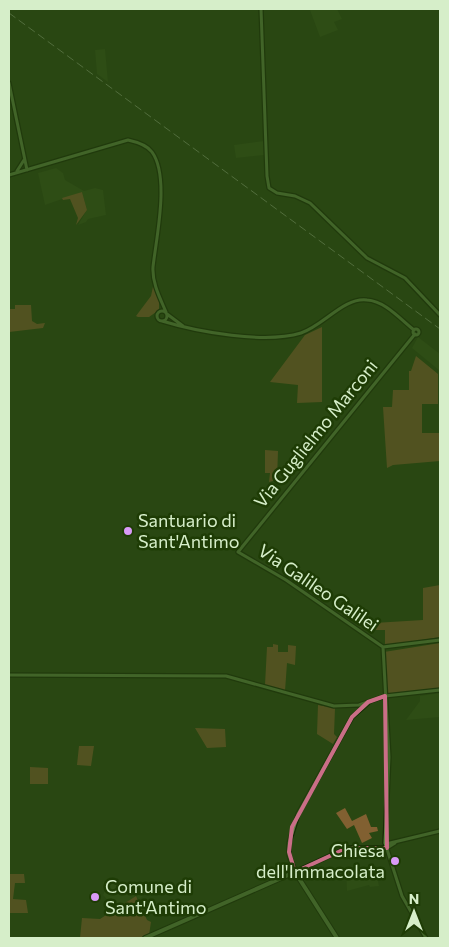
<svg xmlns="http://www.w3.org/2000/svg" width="449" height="947" viewBox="0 0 449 947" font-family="Commissioner,sans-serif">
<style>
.built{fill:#33541a}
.green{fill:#816031}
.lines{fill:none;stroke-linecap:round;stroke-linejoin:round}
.tertiary-casing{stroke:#162b06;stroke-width:5.5}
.secondary-casing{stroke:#162b06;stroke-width:6}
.tertiary{stroke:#5d8843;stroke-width:3}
.secondary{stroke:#5d8843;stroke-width:4}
.rail{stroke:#819c70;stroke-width:1;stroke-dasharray:8 4;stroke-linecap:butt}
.marked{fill:none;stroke:#ca6e87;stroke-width:4;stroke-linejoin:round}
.poi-dot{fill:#d99af7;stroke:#1e3c05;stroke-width:2}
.labels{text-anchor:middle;stroke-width:5;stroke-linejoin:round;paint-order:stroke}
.street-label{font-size:18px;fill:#d6eec9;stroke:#1e3c05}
.poi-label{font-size:18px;fill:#d6eec9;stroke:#1e3c05;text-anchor:start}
</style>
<rect width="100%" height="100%" fill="#294712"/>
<path class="built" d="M 314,9 L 337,9 L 342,19 L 334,22 L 338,30 L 320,37 L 310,10 Z
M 105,49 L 108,82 L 97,74 L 95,50 Z
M 264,141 L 264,155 L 236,158 L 234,145 Z
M 56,168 L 63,173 L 65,180 L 84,191 L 95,188 L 103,190 L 106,215 L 88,219 L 86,222 L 78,225 L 87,210 L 82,192 L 45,205 L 38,173 Z
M 418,337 L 440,354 L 440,371 L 412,348 Z
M 440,693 L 440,717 L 406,720 L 420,701 L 420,696 Z
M 375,867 L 379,886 L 370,887 L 369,885 L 347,891 L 346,869 Z
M 103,882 L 137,883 L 143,896 L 139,900 L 136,896 L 116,909 L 103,895 L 105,891 Z"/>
<path class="green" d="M 82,192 L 87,210 L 76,225 L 78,218 L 70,199 L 63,200 L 62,198 Z
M 154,282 L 159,299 L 159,310 L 149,317 L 138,317 L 136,316 L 151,296 Z
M 15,305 L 31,305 L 32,321 L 37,324 L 45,323 L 43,328 L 9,332 L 9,309 L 15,309 Z
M 322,327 L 322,402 L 297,403 L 298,385 L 270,382 L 305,335 Z
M 416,356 L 438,374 L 438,404 L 422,404 L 422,433 L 440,433 L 440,461 L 393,465 L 387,468 L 383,407 L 392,407 L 393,390 L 409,390 L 409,371 L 411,371 Z
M 265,450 L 278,451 L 277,480 L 269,482 L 270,473 L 265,473 Z
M 440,585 L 440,637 L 385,646 L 385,630 L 374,630 L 374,623 L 423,620 L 423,588 Z
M 440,643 L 440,689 L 386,694 L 384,652 Z
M 273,644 L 278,645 L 278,652 L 288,652 L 288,645 L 296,646 L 295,665 L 287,663 L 285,691 L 265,685 L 267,647 L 273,647 Z
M 318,705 L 335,708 L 334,734 L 337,737 L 333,744 L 317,734 Z
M 195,728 L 225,729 L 226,747 L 207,748 Z
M 79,746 L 94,746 L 91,766 L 77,765 Z
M 30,767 L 48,768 L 48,784 L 30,784 Z
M 345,808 L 352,821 L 366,814 L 371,827 L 377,827 L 378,831 L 369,833 L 372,838 L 362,843 L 354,825 L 347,829 L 336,813 Z
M 9,874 L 24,874 L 25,883 L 15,883 L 13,899 L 26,900 L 28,913 L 9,913 Z
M 136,896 L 147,920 L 151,922 L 149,935 L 142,938 L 80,938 L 82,918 L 100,919 Z"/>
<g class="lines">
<defs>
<path id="tertiary" d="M 261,9 L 267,176 L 269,188 L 277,193 L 295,196 L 310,203 L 367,258 L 405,278 L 440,315
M 9,83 L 27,170
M 17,171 L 24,160
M 9,175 L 128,140 C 137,142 147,145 152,152 C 170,177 156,239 153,267 C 152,283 160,298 166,312
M157 316a5 5 0 1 1 10 0a5 5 0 1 1-10 0Z
M 167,314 L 183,326
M 162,321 C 198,332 265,344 301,333 C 323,326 344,297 367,300 C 385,301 400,319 414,330
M413 332a3 3 0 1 1 6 0a3 3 0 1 1-6 0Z
M 415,334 L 238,552 L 286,580 L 383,647 L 440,640
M 383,647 L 389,757 L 385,843 L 402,896 L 426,938
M 9,675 L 226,676 L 334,706 L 359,705 L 385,696 L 440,690
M 368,703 L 352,717 L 298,814 L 289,843 L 289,855 L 295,872 L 347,848 L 387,848 L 395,843
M 386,844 L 440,831"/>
<path id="secondary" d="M 145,938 L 295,872 L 337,938"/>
</defs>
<use href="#tertiary" class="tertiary-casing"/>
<use href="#secondary" class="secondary-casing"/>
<use href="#tertiary" class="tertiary"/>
<use href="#secondary" class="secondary"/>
<path class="rail" d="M 9,13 L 440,329"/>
</g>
<path d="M0 0H449V947H0ZM 385,696 L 387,848 L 347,848 L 295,872 L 289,852 L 292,827 L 352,717 L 368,702 Z" fill="#294712" fill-opacity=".55" fill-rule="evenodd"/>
<path class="marked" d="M 385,696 L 387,848 L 347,848 L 295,872 L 289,852 L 292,827 L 352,717 L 368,702 Z"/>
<g class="poi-dot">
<circle cx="128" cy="531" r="5"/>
<circle cx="395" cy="861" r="5"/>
<circle cx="95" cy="897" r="5"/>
</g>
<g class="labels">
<g class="street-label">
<text transform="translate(316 434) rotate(-51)" y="6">Via Guglielmo Marconi</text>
<text transform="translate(318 588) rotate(34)" y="6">Via Galileo Galilei</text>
</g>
<g class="poi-label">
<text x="138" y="527">Santuario di<tspan x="138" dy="21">Sant'Antimo</tspan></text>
<text x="385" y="857" text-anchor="end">Chiesa<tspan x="385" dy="21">dell'Immacolata</tspan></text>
<text x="105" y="893">Comune di<tspan x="105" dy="21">Sant'Antimo</tspan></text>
</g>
</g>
<rect width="449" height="947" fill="none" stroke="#d6eec9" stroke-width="20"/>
<g transform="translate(414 912)" stroke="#1e3c05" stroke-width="4" paint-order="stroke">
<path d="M0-4L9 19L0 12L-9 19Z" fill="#d6eec9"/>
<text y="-8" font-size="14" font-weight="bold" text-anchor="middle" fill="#d6eec9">N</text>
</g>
</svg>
